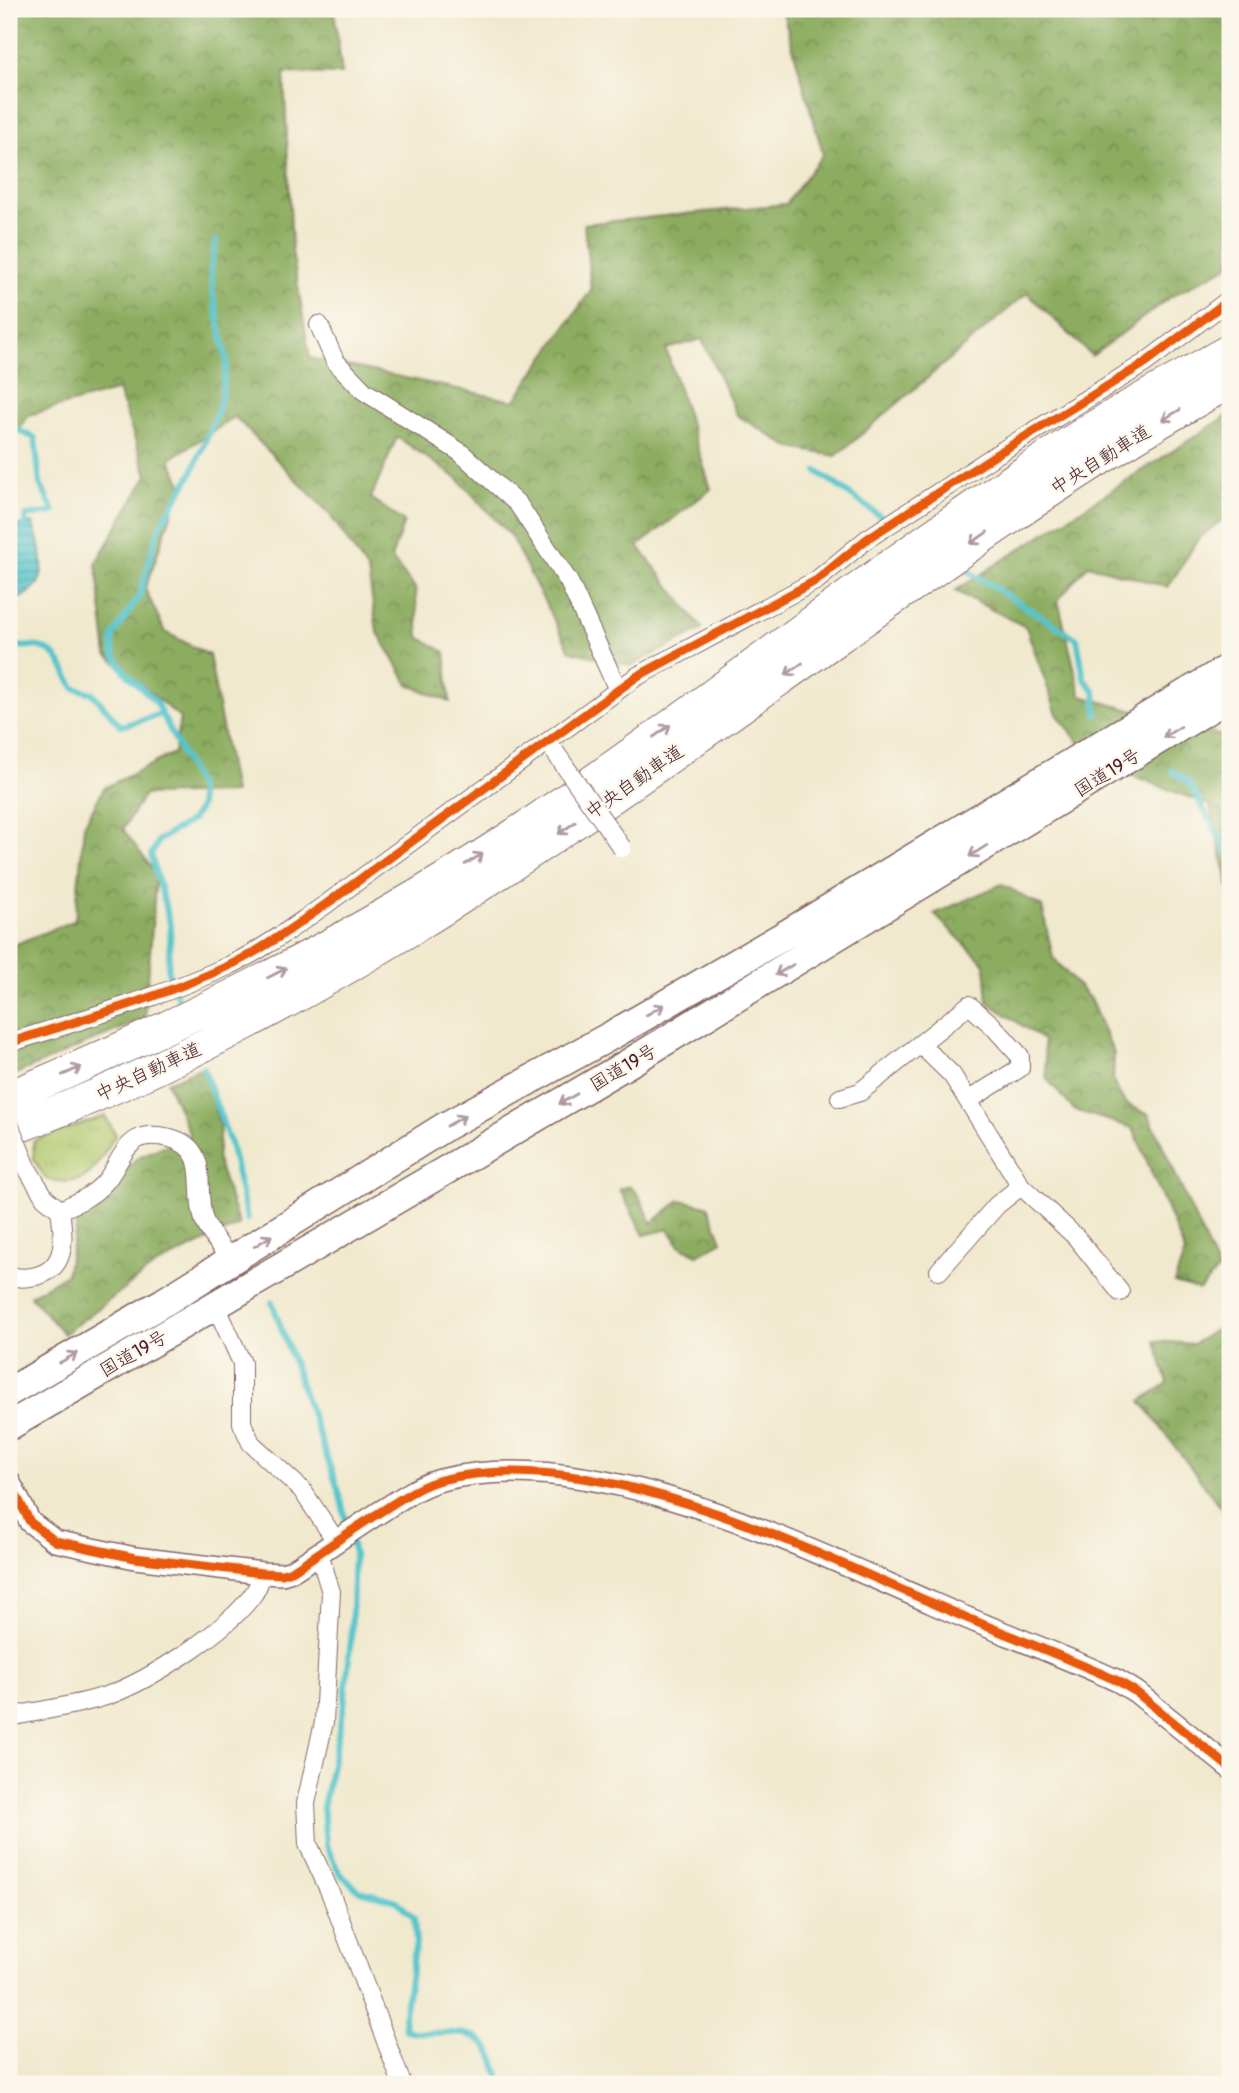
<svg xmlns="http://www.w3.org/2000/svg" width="1239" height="2093" viewBox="0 0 1239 2093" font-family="Pangolin,'Klee One',sans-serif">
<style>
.grass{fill:url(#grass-tufts);stroke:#7e744c;stroke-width:2}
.forest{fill:url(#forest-crowns);stroke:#6b6646;stroke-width:2}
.water{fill:url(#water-rules);stroke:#50727c;stroke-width:2}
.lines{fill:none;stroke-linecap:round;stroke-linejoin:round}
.stream{stroke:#57c5cc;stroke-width:6}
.minor-casing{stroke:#846664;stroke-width:20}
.tertiary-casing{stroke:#846664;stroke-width:24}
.trunk-casing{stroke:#846664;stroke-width:31}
.motorway-casing{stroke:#846664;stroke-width:34}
.minor{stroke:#fff;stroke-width:18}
.tertiary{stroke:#fff;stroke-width:21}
.trunk{stroke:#fff;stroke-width:28}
.motorway{stroke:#fff;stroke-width:32}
.minor-bridge-casing{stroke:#846664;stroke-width:20;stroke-linecap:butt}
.minor-bridge{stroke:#fff;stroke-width:18}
.cycleway-casing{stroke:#fbf7ec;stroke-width:13}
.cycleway{stroke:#e8590c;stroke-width:9}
.oneway{stroke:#ae9aa0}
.labels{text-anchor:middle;stroke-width:5;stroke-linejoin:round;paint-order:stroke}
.street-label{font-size:19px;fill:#4a1f2b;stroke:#fbf7ec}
</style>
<defs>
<pattern id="grass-tufts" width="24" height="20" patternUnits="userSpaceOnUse" patternTransform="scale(1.75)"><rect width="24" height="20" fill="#b1c96e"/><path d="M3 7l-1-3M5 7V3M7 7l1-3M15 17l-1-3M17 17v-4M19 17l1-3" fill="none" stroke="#9aac5f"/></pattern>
<pattern id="forest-crowns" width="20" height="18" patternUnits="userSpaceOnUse" patternTransform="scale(1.75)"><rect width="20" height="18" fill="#8cad61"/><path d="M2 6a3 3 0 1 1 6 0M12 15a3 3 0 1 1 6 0" fill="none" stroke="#748c50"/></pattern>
<pattern id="water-rules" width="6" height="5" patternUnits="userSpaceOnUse" patternTransform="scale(1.75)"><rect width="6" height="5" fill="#57c5cc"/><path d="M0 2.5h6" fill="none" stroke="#4a9fa6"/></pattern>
</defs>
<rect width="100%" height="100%" fill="#fbf7ec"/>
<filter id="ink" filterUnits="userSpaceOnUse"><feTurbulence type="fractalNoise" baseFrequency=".0143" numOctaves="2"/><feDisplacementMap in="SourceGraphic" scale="14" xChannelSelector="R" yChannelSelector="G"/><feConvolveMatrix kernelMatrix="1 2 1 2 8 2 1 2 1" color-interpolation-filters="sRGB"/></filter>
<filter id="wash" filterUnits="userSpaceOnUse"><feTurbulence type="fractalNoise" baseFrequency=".00686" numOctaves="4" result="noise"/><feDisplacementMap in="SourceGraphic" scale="28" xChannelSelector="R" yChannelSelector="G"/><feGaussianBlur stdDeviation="1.57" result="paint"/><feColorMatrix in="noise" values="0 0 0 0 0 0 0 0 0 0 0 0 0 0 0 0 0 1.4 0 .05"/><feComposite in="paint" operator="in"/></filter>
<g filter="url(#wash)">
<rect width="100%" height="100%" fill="#f0e9ce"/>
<path class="grass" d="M 105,1116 L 116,1135 C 93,1168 91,1190 46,1179 L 34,1160 L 33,1141 Z"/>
<path class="forest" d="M 9,9 L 334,9 L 342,74 L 284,73 L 292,251 L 310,358 L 514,401 L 591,290 L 584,224 L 786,204 L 823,154 L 782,9 L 1230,9 L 1230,265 L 1170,297 L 1092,356 L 1027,293 L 836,456 L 791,448 L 737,415 L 702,339 L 666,349 L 711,489 L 638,546 L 703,629 L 631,666 L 570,651 L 510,535 L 458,479 L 397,437 L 371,498 L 404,522 L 391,558 L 415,588 L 419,637 L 445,652 L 450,702 L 409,685 L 377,631 L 368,571 L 328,512 L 235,417 L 170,459 L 182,484 L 145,589 L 165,632 L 209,655 L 234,793 L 144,795 L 123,829 L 156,874 L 145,1018 L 9,1077 L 9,947 L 75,920 L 84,825 L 104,788 L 174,753 L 180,718 L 107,655 L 96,563 L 147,475 L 118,390 L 29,415 L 9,446 Z
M 1230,414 L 1230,514 L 1199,538 L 1168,587 L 1088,565 L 1058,600 L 1081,696 L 1223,736 L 1230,749 L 1230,891 L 1210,805 L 1093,761 L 1057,714 L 1026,627 L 955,591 Z
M 1002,884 L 1042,907 L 1053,958 L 1090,999 L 1114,1054 L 1113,1082 L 1125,1103 L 1149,1115 L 1218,1270 L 1199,1290 L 1174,1283 L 1185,1252 L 1133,1128 L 1074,1110 L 1047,1079 L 1043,1040 L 988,1002 L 985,964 L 934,914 Z
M 203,1067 L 220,1127 L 217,1160 L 239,1225 L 156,1265 L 64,1334 L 30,1296 L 66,1274 L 78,1220 L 138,1157 L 190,1135 L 167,1082 Z
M 630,1186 L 639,1196 L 652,1223 L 680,1200 L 708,1206 L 722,1241 L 697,1255 L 680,1246 L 669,1229 L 644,1235 L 619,1189 Z
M 1230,1329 L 1230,1520 L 1141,1401 L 1168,1383 L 1155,1341 L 1194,1344 L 1215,1330 Z"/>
<path class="water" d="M 33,523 C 38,543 51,573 33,589 C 26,595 17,600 9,605 L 9,527 Z"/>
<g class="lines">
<path class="stream" d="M 9,424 L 13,428 L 35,438 L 40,484 L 54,512 L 26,516 L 24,529
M 817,471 L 880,516
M 968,571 L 1077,639 L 1084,678 L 1095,692 L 1097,714
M 9,644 C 20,649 33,644 43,648 C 60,654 66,674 74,688 L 92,693 L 121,726 L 162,714
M 1172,771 L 1189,783 L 1230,856
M 179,1002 L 168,972 L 171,927 L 151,855 L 159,840 L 192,820 L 200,806 L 198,786 L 156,702 L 126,673 L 113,653 L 113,636 L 140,595 L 158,530 L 192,473 L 219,408 L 227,361 L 213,294 L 211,268 L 216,240
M 203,1067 L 230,1143 L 247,1219
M 272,1302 L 339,1492 L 354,1553 L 351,1639 L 344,1706 L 323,1807 L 326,1845 L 340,1874 L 360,1891 L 397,1901 L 414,1918 L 416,1942 L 404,2015 L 405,2030 C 433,2039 475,2021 491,2053 C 496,2062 498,2074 501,2084"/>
</g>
</g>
<g filter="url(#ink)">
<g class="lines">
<defs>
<path id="minor" d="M 319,325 L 335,361 L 364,391 L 460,452 L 518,504 L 569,582 L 618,690
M 9,1043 C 80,1020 158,998 226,967 C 261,951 293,927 325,905 L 636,677 L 817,580 L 867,539 L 997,454 L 1145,363 L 1230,299
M 920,1044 L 952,1075 L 1021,1186 L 1076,1237 L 1120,1292
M 840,1098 L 860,1092 L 969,1005 L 992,1025 L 1020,1056 L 1020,1068 L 969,1100
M 28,1170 L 45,1198 L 60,1210 C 77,1203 93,1196 105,1182 C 116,1170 123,1146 138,1139 C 147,1134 161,1136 170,1138 C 213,1149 193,1189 204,1220 C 210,1235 222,1248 231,1260
M 939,1271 L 997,1205 L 1021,1186
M 9,1275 C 19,1279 26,1278 36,1276 C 68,1268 64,1236 60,1210
M 216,1306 L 242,1363 L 242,1423 L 251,1443 L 302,1490 L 336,1541
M 319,1553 L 331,1592 L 324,1722 L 306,1803 L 308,1844 L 330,1892 L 402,2084
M 9,1717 C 42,1710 77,1706 109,1695 C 150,1680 230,1629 254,1593 C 258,1588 260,1580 262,1573"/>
<path id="tertiary" d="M 9,1481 L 30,1522 L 55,1541 L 135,1558 L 262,1573 L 282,1574 L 292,1571 C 323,1551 353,1529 385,1509 C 402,1498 421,1485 441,1480 C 594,1443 793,1543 932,1603 C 993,1630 1057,1653 1118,1681 L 1136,1692 L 1230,1768"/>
<path id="trunk" d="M 9,1392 L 164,1302 L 446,1126 L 612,1035 L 790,932 L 1230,667
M 9,1426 L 629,1063 L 1230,696"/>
<path id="motorway" d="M 9,1097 C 184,1024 355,940 514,835 C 708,706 889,557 1086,432 C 1133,403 1182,377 1230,350
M 9,1130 C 312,1019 576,823 838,638 C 967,547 1091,458 1230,382"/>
</defs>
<use href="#minor" class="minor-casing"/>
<use href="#tertiary" class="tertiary-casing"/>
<use href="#trunk" class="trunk-casing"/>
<use href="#motorway" class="motorway-casing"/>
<use href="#minor" class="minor"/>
<use href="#tertiary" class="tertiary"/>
<use href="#trunk" class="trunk"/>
<use href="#motorway" class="motorway"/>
<defs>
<path id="minor-bridge" d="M 555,752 L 622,848
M 9,1124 L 28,1170"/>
</defs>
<use href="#minor-bridge" class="minor-bridge-casing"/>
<use href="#minor-bridge" class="minor-bridge"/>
<defs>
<path id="cycleway" d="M 9,1043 C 80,1020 158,998 226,967 C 261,951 293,927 325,905 L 636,677 L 817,580 L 867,539 L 997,454 L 1145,363 L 1230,299
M 9,1481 L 30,1522 L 55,1541 L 135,1558 L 262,1573 L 282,1574 L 292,1571 C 323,1551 353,1529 385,1509 C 402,1498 421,1485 441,1480 C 594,1443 793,1543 932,1603 C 993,1630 1057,1653 1118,1681 L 1136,1692 L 1230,1768"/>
</defs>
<use href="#cycleway" class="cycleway-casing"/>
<use href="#cycleway" class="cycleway"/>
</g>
<defs><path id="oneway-shaft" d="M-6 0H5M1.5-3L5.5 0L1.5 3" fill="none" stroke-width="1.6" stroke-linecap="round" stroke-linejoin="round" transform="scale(1.75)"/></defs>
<g class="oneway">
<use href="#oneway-shaft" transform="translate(1171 415) rotate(149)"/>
<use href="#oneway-shaft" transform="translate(979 538) rotate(145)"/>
<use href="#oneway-shaft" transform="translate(794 669) rotate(145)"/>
<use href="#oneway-shaft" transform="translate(662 731) rotate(-36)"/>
<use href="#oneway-shaft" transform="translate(1172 732) rotate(148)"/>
<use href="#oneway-shaft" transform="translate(567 828) rotate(145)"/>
<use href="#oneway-shaft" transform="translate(978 851) rotate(148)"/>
<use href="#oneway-shaft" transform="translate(474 859) rotate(-31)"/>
<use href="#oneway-shaft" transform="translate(784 970) rotate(149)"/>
<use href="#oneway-shaft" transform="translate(277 973) rotate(-27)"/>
<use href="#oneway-shaft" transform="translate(655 1010) rotate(-30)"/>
<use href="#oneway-shaft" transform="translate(72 1071) rotate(-23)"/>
<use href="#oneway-shaft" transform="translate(568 1099) rotate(150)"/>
<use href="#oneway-shaft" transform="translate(456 1121) rotate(-29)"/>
<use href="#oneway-shaft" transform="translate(263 1241) rotate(-32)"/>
<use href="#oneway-shaft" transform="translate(68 1358) rotate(-30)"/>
</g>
</g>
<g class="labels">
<g class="street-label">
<text transform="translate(1100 459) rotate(-32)" y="7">中央自動車道</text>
<text transform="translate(1107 772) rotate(-32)" y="7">国道19号</text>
<text transform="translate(634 781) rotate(-35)" y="7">中央自動車道</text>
<text transform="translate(623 1067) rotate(-31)" y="7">国道19号</text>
<text transform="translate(148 1071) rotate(-25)" y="7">中央自動車道</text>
<text transform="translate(133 1353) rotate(-30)" y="7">国道19号</text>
</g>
</g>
<rect width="1239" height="2093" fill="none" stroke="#fbf7ec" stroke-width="35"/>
</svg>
